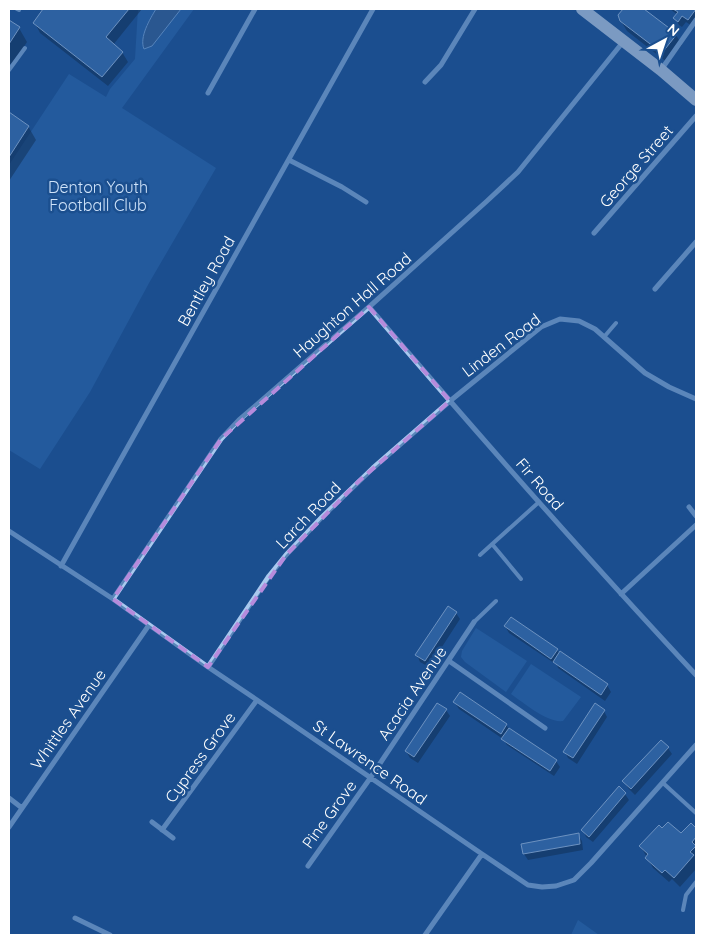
<svg xmlns="http://www.w3.org/2000/svg" width="705" height="944" viewBox="0 0 705 944" font-family="Quicksand,sans-serif">
<style>
.green{fill:#2e69ad}
.water{fill:#3c6290;stroke:#9cc4f0}
.shadow{fill:#0007}
.building{fill:#4478b7;stroke:#cfe3fa}
.lines{fill:none;stroke-linecap:round;stroke-linejoin:round}
.service{stroke:#a9c9ee;stroke-width:4}
.minor{stroke:#a9c9ee;stroke-width:5}
.primary{stroke:#f0f6ff;stroke-width:12}
.marked{fill:none;stroke:#b68bdc;stroke-width:4;stroke-dasharray:10 6;stroke-linejoin:round}
.labels{text-anchor:middle;stroke-width:5;stroke-linejoin:round;paint-order:stroke}
.street-label{font-size:16px;fill:#fff;stroke:#1b4f8f}
.park-label{font-size:16px;fill:#cfe3fa;stroke:#1b4f8f}
</style>
<rect width="100%" height="100%" fill="#1b4f8f"/>
<path class="green" d="M 138,9 L 156,9 L 146,26 L 147,47 L 152,46 L 181,9 L 194,9 L 122,108 L 216,168 L 149,283 L 90,392 L 40,469 L 9,450 L 9,165 L 69,74 L 106,97 L 110,89 L 135,59 Z
M 476,628 L 527,661 L 506,692 L 465,662 L 461,657 L 462,651 Z
M 531,664 L 581,697 L 563,721 C 547,723 524,703 511,694 Z
M 578,920 L 599,935 L 571,935 Z"/>
<path class="water" d="M 156,9 L 181,9 L 152,46 L 144,49 C 139,37 150,19 156,9 Z"/>
<path class="shadow" d="M 43,9 L 142,9 L 113,45 L 122,52 L 128,62 L 108,86 L 40,33 L 35,23 L 44,10 Z
M 625,9 L 642,9 L 676,35 L 682,45 L 668,63 L 627,31 L 621,21 L 620,15 Z
M 670,9 L 696,9 L 696,20 L 692,26 L 686,22 L 682,27 L 679,25 L 675,18 L 678,15 Z
M 9,21 L 19,28 L 27,42 L 12,65 L 9,63 Z
M 9,114 L 28,126 L 36,140 L 9,181 Z
M 456,613 L 460,619 L 429,667 L 420,662 L 417,655 Z
M 505,626 L 557,650 L 560,654 L 561,653 L 607,685 L 611,692 L 605,701 L 558,668 L 557,665 L 509,633 Z
M 460,694 L 506,725 L 509,729 L 556,761 L 560,767 L 554,776 L 507,745 L 503,739 L 459,709 L 455,703 Z
M 446,710 L 450,716 L 418,763 L 410,758 L 406,751 Z
M 604,711 L 607,717 L 577,764 L 568,758 L 565,752 Z
M 668,748 L 672,754 L 635,795 L 628,788 L 624,781 Z
M 625,794 L 629,800 L 593,842 L 586,837 L 583,830 Z
M 691,825 L 696,830 L 696,869 L 680,887 L 672,879 L 669,882 L 653,868 L 641,847 L 682,835 Z
M 578,835 L 582,841 L 583,850 L 528,860 L 524,854 L 523,845 Z"/>
<path class="building" d="M 43,9 L 129,9 L 106,37 L 123,52 L 102,77 L 33,23 Z
M 623,9 L 644,9 L 677,34 L 662,53 L 620,21 L 618,15 Z
M 673,9 L 696,9 L 688,20 L 682,16 L 678,22 L 673,18 L 678,12 Z
M 9,20 L 20,27 L 9,44 Z
M 9,112 L 29,126 L 9,157 Z
M 448,606 L 457,612 L 425,661 L 415,655 Z
M 511,617 L 558,649 L 551,659 L 504,626 Z
M 560,651 L 608,684 L 601,695 L 553,662 Z
M 460,692 L 507,724 L 501,734 L 453,702 Z
M 437,703 L 447,709 L 414,757 L 405,751 Z
M 595,703 L 605,710 L 573,758 L 563,752 Z
M 509,728 L 557,760 L 550,771 L 501,739 Z
M 661,740 L 669,747 L 631,789 L 622,781 Z
M 619,786 L 626,793 L 589,837 L 581,830 Z
M 668,822 L 681,833 L 691,823 L 696,828 L 696,837 L 692,842 L 696,846 L 690,852 L 694,855 L 674,878 L 665,870 L 662,873 L 645,858 L 648,854 L 639,846 L 659,825 L 662,828 Z
M 579,833 L 580,844 L 523,854 L 521,844 Z"/>
<g class="lines">
<path class="service" d="M 17,9 L 19,10
M 9,70 L 25,48
M 604,337 L 616,323
M 492,544 L 521,579
M 480,555 L 539,502
M 474,622 L 496,601
M 663,783 L 696,813
M 683,910 L 686,895 L 696,882"/>
<path class="minor" d="M 661,70 L 696,20
M 425,82 L 441,65 L 475,9
M 208,93 L 255,9
M 289,160 L 342,187 L 366,202
M 594,233 L 696,116
M 655,289 L 696,242
M 369,307 C 476,432 584,555 696,675
M 689,507 L 696,516
M 9,531 L 113,599 L 208,667 L 257,700 L 482,854 L 528,885 L 542,887 L 556,886 L 574,880 L 591,863 L 696,745
M 61,566 L 373,9
M 621,594 L 696,525
M 113,599 L 221,439 L 239,420 L 369,307 L 487,201 L 518,172 L 623,42
M 449,661 L 545,728
M 208,667 L 269,576 L 286,555 L 322,517 L 373,468 L 450,401 L 541,327 L 560,319 L 579,321 L 595,329 L 645,373 L 669,387 L 696,399
M 9,798 L 22,808
M 152,822 L 173,838
M 9,827 L 149,625
M 162,830 L 257,700
M 308,866 L 371,777 L 474,622
M 75,918 L 110,935
M 425,935 L 482,854"/>
<path class="primary" d="M 582,9 L 661,70 L 696,100"/>
</g>
<path d="M0 0H705V944H0ZM 369,307 L 450,401 L 359,481 L 286,555 L 208,667 L 113,599 L 221,439 Z" fill="#1b4f8f" fill-opacity=".55" fill-rule="evenodd"/>
<path class="marked" d="M 369,307 L 450,401 L 359,481 L 286,555 L 208,667 L 113,599 L 221,439 Z"/>
<g class="labels">
<g class="street-label">
<text transform="translate(636 166) rotate(-49)" y="6">George Street</text>
<text transform="translate(206 281) rotate(-61)" y="6">Bentley Road</text>
<text transform="translate(352 305) rotate(-41)" y="6">Haughton Hall Road</text>
<text transform="translate(501 345) rotate(-37)" y="6">Linden Road</text>
<text transform="translate(540 484) rotate(49)" y="6">Fir Road</text>
<text transform="translate(308 515) rotate(-46)" y="6">Larch Road</text>
<text transform="translate(412 693) rotate(-56)" y="6">Acacia Avenue</text>
<text transform="translate(68 719) rotate(-55)" y="6">Whittles Avenue</text>
<text transform="translate(200 757) rotate(-54)" y="6">Cypress Grove</text>
<text transform="translate(370 762) rotate(35)" y="6">St Lawrence Road</text>
<text transform="translate(329 814) rotate(-54)" y="6">Pine Grove</text>
</g>
<g class="park-label">
<text x="98" y="193">Denton Youth<tspan x="98" dy="18">Football Club</tspan></text>
</g>
</g>
<rect width="705" height="944" fill="none" stroke="#ffffff" stroke-width="20"/>
<g transform="translate(665 40) rotate(40)" stroke="#1b4f8f" stroke-width="4" paint-order="stroke">
<path d="M0-4L9 19L0 12L-9 19Z" fill="#ffffff"/>
<text y="-8" font-size="14" font-weight="bold" text-anchor="middle" fill="#ffffff">N</text>
</g>
</svg>
